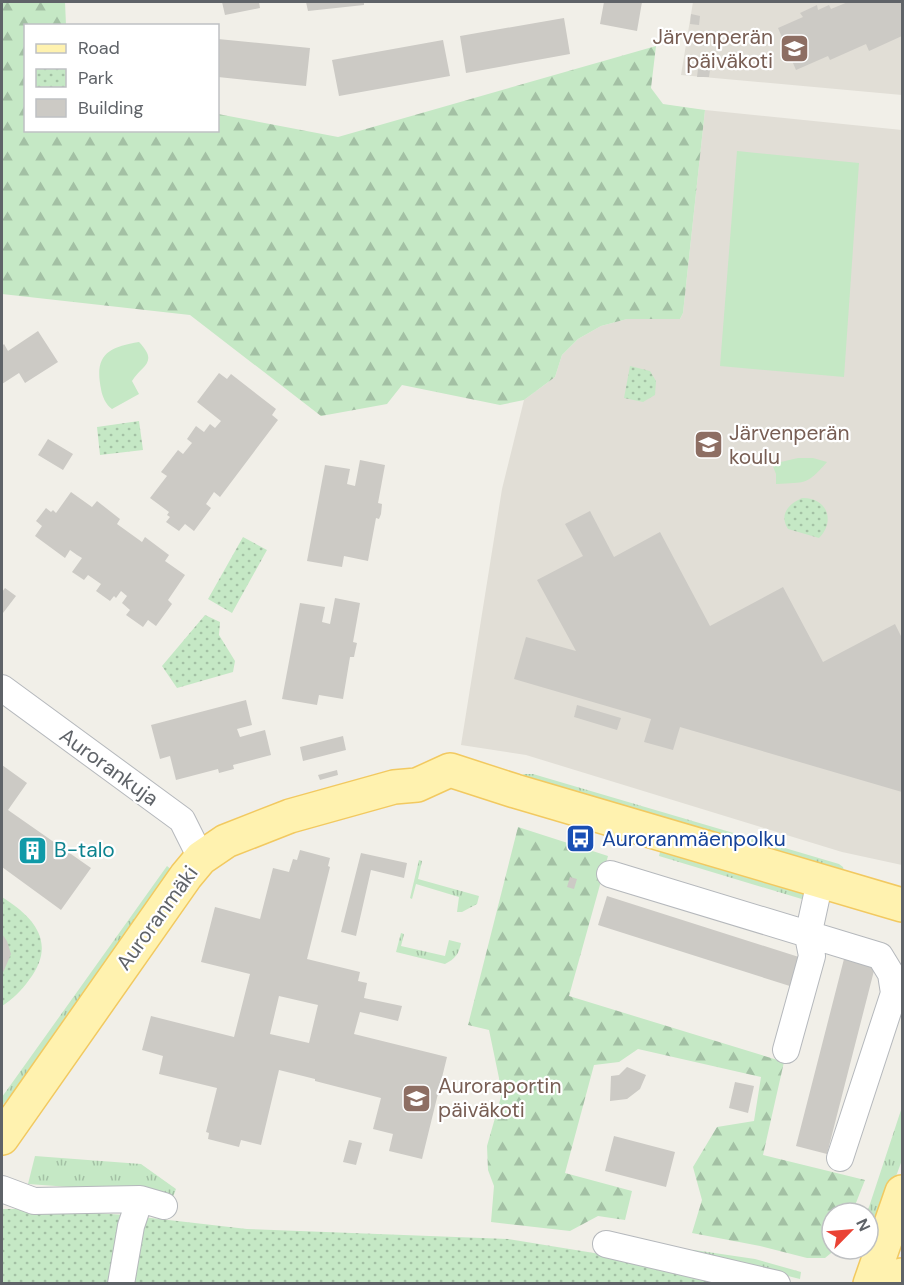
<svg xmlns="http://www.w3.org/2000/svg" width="904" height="1285" viewBox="0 0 904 1285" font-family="'DM Sans',sans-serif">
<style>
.education{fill:#e1ded6}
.grass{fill:url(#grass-tufts)}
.forest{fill:url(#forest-firs)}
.park{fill:url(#park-dots)}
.garden{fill:#c5e8c5}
.building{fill:#cccac5;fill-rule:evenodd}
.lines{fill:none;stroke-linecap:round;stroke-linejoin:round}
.minor-casing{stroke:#b5b8bc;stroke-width:28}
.major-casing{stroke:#f2c960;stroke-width:36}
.minor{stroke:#fff;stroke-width:26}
.major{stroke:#fff2af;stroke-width:33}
.labels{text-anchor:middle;stroke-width:4.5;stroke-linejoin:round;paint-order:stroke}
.education-label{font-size:21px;fill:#785e54;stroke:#fff;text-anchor:start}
.street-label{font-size:21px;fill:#5f6368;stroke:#fff}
.transit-label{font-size:21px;fill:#164399;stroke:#fff;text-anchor:start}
.culture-label{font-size:21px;fill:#0d838f;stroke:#fff;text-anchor:start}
</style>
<defs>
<pattern id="grass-tufts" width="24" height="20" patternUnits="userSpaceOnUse" patternTransform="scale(1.5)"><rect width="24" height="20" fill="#c5e8c5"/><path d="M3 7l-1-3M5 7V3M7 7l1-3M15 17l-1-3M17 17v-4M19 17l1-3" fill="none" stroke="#a3c0a4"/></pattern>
<pattern id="forest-firs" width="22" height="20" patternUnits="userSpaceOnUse" patternTransform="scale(1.5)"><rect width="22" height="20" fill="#c5e8c5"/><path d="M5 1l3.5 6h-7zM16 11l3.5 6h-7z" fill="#a3c0a4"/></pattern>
<pattern id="park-dots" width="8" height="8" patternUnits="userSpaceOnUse" patternTransform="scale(1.5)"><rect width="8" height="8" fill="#c5e8c5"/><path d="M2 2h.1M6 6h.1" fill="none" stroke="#a3c0a4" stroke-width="1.8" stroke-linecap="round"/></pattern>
</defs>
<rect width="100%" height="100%" fill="#f1efe8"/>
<path class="education" d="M 693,2 L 902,2 L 902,95 L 681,75 Z
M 705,110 L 902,130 L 902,865 L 842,852 L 526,755 L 461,745 L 502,489 L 524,400 L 555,377 L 562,355 L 578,339 L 601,326 L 627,319 L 680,319 L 683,313 Z"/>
<path class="grass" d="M 523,774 L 533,774 L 839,864 L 843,867 L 844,871 L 529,782 Z
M 661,848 L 805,890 L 805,900 L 659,856 Z
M 419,860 L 422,861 L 418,879 L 479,896 L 477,904 L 462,912 L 457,912 L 459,897 L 416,884 L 412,899 L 410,898 Z
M 167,866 L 172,870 L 41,1057 L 2,1106 L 2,1097 Z
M 401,933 L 404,934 L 401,946 L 445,956 L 449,940 L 461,943 C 459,954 455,959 445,964 L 396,952 Z
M 902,1107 L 902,1160 L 879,1223 L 870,1219 L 868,1210 Z
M 35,1156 L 141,1164 L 176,1189 L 173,1197 L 139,1192 L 28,1184 Z
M 694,1250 L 755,1259 L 801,1272 L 800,1279 L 692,1252 Z"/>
<path class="forest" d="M 2,2 L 65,2 L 66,25 L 26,26 L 26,130 L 218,130 L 218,114 L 338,137 L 656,46 L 651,88 L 663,104 L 705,110 L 683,313 L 680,319 L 627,319 L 601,326 L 578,339 L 562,355 L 555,377 L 524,400 L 500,405 L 402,385 L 387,404 L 321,416 L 190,315 L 2,294 Z
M 518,827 L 608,856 L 569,996 L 784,1062 L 763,1155 L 865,1180 L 852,1213 L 832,1213 L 832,1249 L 836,1249 L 825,1258 L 807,1258 L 760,1246 L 692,1233 L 702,1200 L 693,1167 L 717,1127 L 754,1121 L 761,1077 L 638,1049 L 619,1062 L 594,1065 L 565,1173 L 632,1191 L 625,1220 L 598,1216 L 570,1231 L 491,1222 L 494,1186 L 488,1170 L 487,1146 L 501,1097 L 499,1078 L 489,1030 L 468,1025 Z"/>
<path class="park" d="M 630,366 L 650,371 L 656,381 L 655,395 L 643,402 L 624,398 Z
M 139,421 L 143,450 L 100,455 L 97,427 Z
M 802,498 C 827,497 836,521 819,538 L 788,529 C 779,515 788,504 802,498 Z
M 243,537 L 267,550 L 232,613 L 208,599 Z
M 205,615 L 220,622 L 219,635 L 235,661 L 233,672 L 177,688 L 162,666 Z
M 2,897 C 35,918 57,943 29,980 C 22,990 12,1000 2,1006 Z
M 2,1209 L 37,1209 L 125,1215 L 247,1229 L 508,1239 L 594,1253 L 742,1283 L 2,1283 Z"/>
<path class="garden" d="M 737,151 L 859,163 L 844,377 L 720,366 Z
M 139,342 C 159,363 142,365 132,381 L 139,394 L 112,409 C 106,405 102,396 101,389 C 94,355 108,347 139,342 Z
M 798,458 L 813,458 L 827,462 C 806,486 806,482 776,484 L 776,474 L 772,464 Z"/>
<path class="building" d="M 222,2 L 259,2 L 260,8 L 225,15 Z
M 306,2 L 364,2 L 364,5 L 308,11 Z
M 604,2 L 642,2 L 637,31 L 600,24 Z
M 848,2 L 902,2 L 902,36 L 869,51 L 866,44 L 830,60 L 828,56 L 796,70 L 778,28 L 803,17 L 800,13 L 817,5 L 818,10 L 829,5 L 831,9 Z
M 691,14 L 700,16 L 699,25 L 690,24 Z
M 564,18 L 570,54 L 466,73 L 460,36 Z
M 218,39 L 310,48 L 306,86 L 218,77 Z
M 443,40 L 450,76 L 339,96 L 332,60 Z
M 698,69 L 710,70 L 709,77 L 697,77 Z
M 38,331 L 58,362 L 25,383 L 19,373 L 2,384 L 2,346 L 4,344 L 8,351 Z
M 219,373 L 227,379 L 231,374 L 276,409 L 272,415 L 278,420 L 220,497 L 214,492 L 206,504 L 211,508 L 194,531 L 185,524 L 179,531 L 166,522 L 170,517 L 167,515 L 169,512 L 150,498 L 167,476 L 161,472 L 178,450 L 183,454 L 192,443 L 187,439 L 196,426 L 204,432 L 210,424 L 215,428 L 221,421 L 197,402 Z
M 48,439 L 73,454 L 63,470 L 38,455 Z
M 360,460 L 385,465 L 378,503 L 382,504 L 381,514 L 379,519 L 376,518 L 368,561 L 344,556 L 342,567 L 307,561 L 325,465 L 350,469 L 347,484 L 355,486 Z
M 71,492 L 92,507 L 97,501 L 120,519 L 117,524 L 142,542 L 145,537 L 169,555 L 165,561 L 185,575 L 168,600 L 172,604 L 156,626 L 148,620 L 143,627 L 126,615 L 130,610 L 122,603 L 127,596 L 121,591 L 116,598 L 114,596 L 110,601 L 96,591 L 101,584 L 88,575 L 84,580 L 72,572 L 82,558 L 77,555 L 70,550 L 65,558 L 35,536 L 42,526 L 36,521 L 46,508 L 51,512 L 53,510 L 56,513 Z
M 590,511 L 614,557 L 660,532 L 710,626 L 783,587 L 823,662 L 895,624 L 902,638 L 902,792 L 680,727 L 673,750 L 644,742 L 651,719 L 514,679 L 526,637 L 576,651 L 537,580 L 583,556 L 565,524 Z
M 5,588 L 16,596 L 3,613 L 2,612 L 2,592 Z
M 335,598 L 360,603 L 353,642 L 357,643 L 355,652 L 354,657 L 350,657 L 343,699 L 319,695 L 317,705 L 282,699 L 300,603 L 325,607 L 322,622 L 330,624 Z
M 246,700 L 252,725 L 237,729 L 240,737 L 265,730 L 271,755 L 233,765 L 234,769 L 219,773 L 218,769 L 176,780 L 170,756 L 160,759 L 151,725 Z
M 577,705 L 621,718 L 617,730 L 574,717 Z
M 343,736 L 346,750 L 303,761 L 300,747 Z
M 2,765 L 27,783 L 8,810 L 91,868 L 61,910 L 2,867 Z
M 337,770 L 338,775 L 320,780 L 318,775 Z
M 300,850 L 330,858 L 328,866 L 330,867 L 307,959 L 360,972 L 358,981 L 367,983 L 364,998 L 402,1006 L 398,1021 L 360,1012 L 354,1034 L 447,1057 L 422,1159 L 389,1151 L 393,1134 L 373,1129 L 381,1098 L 315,1081 L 315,1079 L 279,1070 L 261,1145 L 241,1140 L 239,1147 L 208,1139 L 209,1133 L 206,1132 L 217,1088 L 159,1074 L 163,1056 L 142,1050 L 151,1016 L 234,1037 L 250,974 L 201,962 L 215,907 L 260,919 L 273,868 L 289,872 L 293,859 L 297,860 ZM 279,996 L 318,1005 L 309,1043 L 270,1034 Z
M 361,853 L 407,863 L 404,878 L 371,870 L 356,936 L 341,932 Z
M 570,877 L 577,879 L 574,889 L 567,887 Z
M 607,896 L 802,958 L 793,987 L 598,925 Z
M 2,934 L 7,941 L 11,954 L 2,975 Z
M 845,955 L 876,963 L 827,1154 L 796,1146 Z
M 627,1067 L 646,1075 L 640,1089 L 627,1099 L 610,1101 L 611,1076 L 619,1075 Z
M 735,1082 L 754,1086 L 748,1113 L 729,1108 Z
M 614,1136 L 675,1152 L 666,1187 L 605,1171 Z
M 349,1140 L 362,1143 L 356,1165 L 343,1162 Z"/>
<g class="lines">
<defs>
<path id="minor" d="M 2,688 L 182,820 L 201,858
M 610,874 L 880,956 L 891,974 L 894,993 L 840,1158
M 786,1050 L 812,956 L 808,936 L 820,881
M 2,1189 L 34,1201 L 140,1199 L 164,1206
M 606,1244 L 777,1284
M 121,1284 L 131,1226 L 140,1199"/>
<path id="major" d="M 2,1138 L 186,876 L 201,858 L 226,841 L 290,816 L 394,787 L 417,785 L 450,770 L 515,791 L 902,905
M 870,1284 L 902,1192
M 900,1284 L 902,1275"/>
</defs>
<use href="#minor" class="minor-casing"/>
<use href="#major" class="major-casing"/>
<use href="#minor" class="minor"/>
<use href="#major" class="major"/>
</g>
<defs>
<symbol id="school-square" viewBox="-11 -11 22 22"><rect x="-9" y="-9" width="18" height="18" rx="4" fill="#8d6e63" stroke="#fff"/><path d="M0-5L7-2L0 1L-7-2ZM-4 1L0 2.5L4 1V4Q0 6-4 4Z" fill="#fff"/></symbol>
<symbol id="bus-square" viewBox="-11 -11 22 22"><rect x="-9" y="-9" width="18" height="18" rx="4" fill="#1a4fb4" stroke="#fff"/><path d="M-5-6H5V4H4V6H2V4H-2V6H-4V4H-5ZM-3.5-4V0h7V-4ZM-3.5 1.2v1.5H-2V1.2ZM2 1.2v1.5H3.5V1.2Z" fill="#fff"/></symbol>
<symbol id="building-square" viewBox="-11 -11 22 22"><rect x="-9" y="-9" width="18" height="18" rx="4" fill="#0f9aa8" stroke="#fff"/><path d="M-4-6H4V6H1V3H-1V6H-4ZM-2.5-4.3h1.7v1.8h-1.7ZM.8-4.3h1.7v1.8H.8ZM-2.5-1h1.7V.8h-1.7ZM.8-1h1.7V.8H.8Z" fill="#fff"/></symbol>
</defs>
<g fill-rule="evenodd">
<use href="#school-square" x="778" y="32" width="33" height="33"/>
<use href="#school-square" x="692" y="428" width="33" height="33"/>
<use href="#bus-square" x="564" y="822" width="33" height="33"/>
<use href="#building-square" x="16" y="834" width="33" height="33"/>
<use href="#school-square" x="400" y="1082" width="33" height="33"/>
</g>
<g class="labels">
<g class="education-label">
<text x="773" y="44" text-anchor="end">Järvenperän<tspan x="773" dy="24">päiväkoti</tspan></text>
<text x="729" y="440">Järvenperän<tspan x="729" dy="24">koulu</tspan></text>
<text x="438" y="1093">Auroraportin<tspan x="438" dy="24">päiväkoti</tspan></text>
</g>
<g class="street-label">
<text transform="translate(109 767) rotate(36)" y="7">Aurorankuja</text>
<text transform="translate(157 918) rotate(-54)" y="7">Auroranmäki</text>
</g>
<g class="transit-label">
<text x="602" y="846">Auroranmäenpolku</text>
</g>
<g class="culture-label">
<text x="54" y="857">B-talo</text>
</g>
</g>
<rect width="904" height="1285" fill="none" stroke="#5f6368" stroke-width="6"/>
<rect x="24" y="24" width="195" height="108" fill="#ffffff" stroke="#bfc1c3" stroke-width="1.5"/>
<rect x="36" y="44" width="30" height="9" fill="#fff2af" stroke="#bfc1c3" stroke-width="1.5"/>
<text x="78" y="54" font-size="18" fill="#5f6368">Road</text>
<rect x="36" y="69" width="30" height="18" fill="url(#park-dots)" stroke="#bfc1c3" stroke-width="1.5"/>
<text x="78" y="84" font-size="18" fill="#5f6368">Park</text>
<rect x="36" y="99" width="30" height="18" fill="#cccac5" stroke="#bfc1c3" stroke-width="1.5"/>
<text x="78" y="114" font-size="18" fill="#5f6368">Building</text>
<g transform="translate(850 1231) rotate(65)"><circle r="28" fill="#ffffff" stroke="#bfc1c3" stroke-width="1.5"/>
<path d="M0-4.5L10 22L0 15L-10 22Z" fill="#ea4335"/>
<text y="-9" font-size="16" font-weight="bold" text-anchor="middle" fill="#5f6368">N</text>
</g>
</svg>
